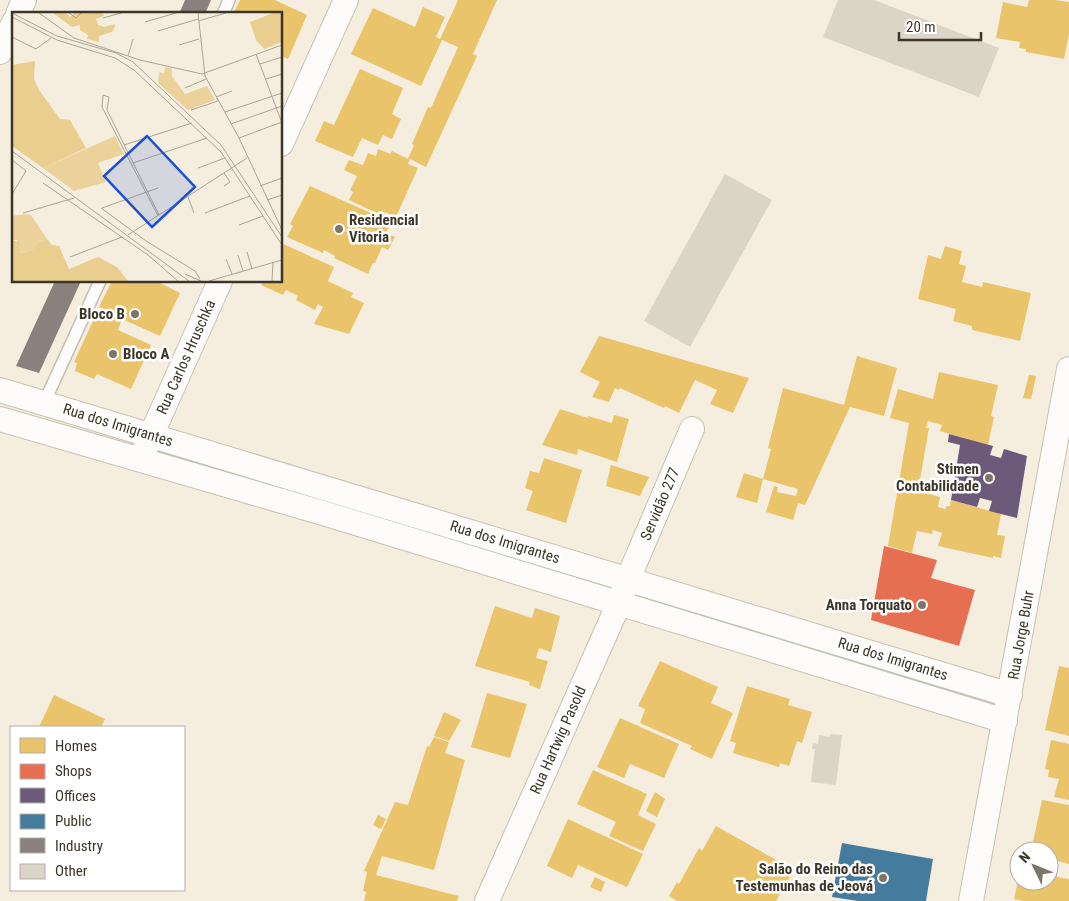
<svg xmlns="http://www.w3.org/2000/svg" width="1069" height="901" viewBox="0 0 1069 901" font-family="'Roboto Condensed',sans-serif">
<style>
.homes{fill:#e9c46a}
.shops{fill:#e76f51}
.offices{fill:#6d597a}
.public{fill:#457b9d}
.industry{fill:#8a817c}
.building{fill:#dbd5c7}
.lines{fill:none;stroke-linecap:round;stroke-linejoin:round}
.lane-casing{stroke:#c6c0b2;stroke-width:14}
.street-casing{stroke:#c6c0b2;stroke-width:26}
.lane{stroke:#fefcfa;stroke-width:11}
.street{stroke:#fefcfa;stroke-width:24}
.poi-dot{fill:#7d7668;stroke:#fff;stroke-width:2}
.labels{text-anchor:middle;stroke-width:5;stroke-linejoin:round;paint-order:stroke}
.poi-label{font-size:15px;font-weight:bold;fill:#3d3628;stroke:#fff;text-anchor:end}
.street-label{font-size:15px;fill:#3d3628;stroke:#fff}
.inset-road{fill:none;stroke:#aba496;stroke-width:1}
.view{fill:#1d4ed8;fill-opacity:0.15;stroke:#1d4ed8;stroke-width:2.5}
.inset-edge{fill:none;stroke:#3d3628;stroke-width:2.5}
</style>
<rect width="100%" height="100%" fill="#f5eedf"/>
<path class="homes" d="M 240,0 L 275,0 L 307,15 L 288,59 L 281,56 L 281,14 L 233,14 Z
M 458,0 L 497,0 L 473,54 L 477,56 L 426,167 L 410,159 L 408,164 L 418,168 L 396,217 L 385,212 L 383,216 L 349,200 L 353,192 L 350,190 L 357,176 L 344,170 L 349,160 L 363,165 L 368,153 L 376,156 L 378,149 L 390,154 L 392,151 L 408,159 L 414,145 L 412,144 L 428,107 L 431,108 L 458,47 L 442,40 L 421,86 L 351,54 L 373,8 L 415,27 L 423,7 L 445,17 L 436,37 L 440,39 Z
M 1029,0 L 1054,0 L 1069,2 L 1069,34 L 1064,59 L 1026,52 L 1026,49 L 1019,48 L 1020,42 L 996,38 L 1003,2 L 1027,7 Z
M 360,69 L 403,88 L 392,114 L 401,119 L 392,139 L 383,135 L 378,145 L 362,138 L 353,157 L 315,141 L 324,121 L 334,125 Z
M 310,186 L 391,222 L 386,233 L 395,237 L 388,250 L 382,247 L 375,263 L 373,263 L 368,274 L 334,258 L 335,256 L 324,250 L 323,253 L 287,237 L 293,226 L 290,224 Z
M 281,243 L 334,267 L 328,281 L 353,293 L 351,297 L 364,303 L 349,334 L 314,324 L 323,307 L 318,304 L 315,310 L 296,300 L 298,296 L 286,290 L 283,295 L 261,285 L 263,281 L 281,281 Z
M 945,246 L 962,251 L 959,264 L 966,266 L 962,282 L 982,287 L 983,282 L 1031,293 L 1020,341 L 972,330 L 972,326 L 953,321 L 956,309 L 918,299 L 928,255 L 941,259 Z
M 112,281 L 156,281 L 180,293 L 160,336 L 122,319 L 118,330 L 151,345 L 131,389 L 97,374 L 94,379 L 75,371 L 77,363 L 74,362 L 94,319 L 97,320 L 103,308 L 99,307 Z
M 599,336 L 702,365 L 749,378 L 733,413 L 710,404 L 717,390 L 695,380 L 679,413 L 665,406 L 664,408 L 620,388 L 619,390 L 615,388 L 609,402 L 592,397 L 600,382 L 580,372 Z
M 857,356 L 897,368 L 884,416 L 850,407 L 805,505 L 798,503 L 793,520 L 766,512 L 774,486 L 778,487 L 777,492 L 796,496 L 798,489 L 763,479 L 771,449 L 768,448 L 783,388 L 844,405 Z
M 939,372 L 998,385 L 991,416 L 994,417 L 988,445 L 940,431 L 942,425 L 928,421 L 926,428 L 929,428 L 918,491 L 940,497 L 938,507 L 945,509 L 947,506 L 950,506 L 951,500 L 1001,514 L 997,535 L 1005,536 L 1001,558 L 993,556 L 993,558 L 938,546 L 942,533 L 933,530 L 932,534 L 917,531 L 912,553 L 888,546 L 909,423 L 890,418 L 898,389 L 933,399 Z
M 1029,375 L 1036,376 L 1031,399 L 1023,398 Z
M 560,409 L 588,418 L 588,416 L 612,423 L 614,415 L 629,419 L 617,462 L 578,449 L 577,455 L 542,445 Z
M 544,458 L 582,470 L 566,523 L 526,510 L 533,491 L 525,488 L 530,471 L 539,473 Z
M 611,465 L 649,477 L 640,496 L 606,486 Z
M 744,473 L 763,479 L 757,503 L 736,497 Z
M 495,606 L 532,618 L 535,608 L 560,616 L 551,652 L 539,648 L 536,658 L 548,661 L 540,689 L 529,685 L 530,682 L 475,666 Z
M 660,661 L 718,687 L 711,703 L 733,713 L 712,759 L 690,749 L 692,746 L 640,723 L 645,709 L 638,706 Z
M 1059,666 L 1069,668 L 1069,736 L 1045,730 Z
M 747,686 L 790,699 L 788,705 L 812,712 L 802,743 L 797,741 L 789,766 L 780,763 L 779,767 L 733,753 L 736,743 L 730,741 Z
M 487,693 L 527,704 L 510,758 L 471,747 Z
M 54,695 L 105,719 L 101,727 L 39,727 Z
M 444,712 L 461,720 L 449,741 L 434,736 Z
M 620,718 L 679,744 L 664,778 L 630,764 L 624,778 L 597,767 Z
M 434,737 L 449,742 L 445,753 L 465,760 L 434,870 L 382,856 L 376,875 L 459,896 L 457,901 L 364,901 L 366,892 L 363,891 L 367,872 L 364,871 L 395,802 L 408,805 L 427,746 L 429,747 Z
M 1051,740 L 1069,744 L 1069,800 L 1054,797 L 1059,779 L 1048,777 L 1049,770 L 1045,769 Z
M 593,770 L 647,794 L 638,815 L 656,824 L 643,851 L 609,836 L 616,822 L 577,804 Z
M 655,792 L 665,799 L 657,817 L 646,811 Z
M 1042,800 L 1069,805 L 1069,864 L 1049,859 L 1049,851 L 1031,851 Z
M 378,815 L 386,819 L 381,829 L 373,825 Z
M 568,819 L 643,854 L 627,887 L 578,865 L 572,878 L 547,866 Z
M 716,826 L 794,870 L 776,901 L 677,901 L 669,896 L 677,882 L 679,884 L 699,848 L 702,851 Z
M 1049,872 L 1057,874 L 1057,877 L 1069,879 L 1069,901 L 1023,901 L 1014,899 L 1018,881 L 1049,881 Z
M 595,877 L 605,882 L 601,892 L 590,887 Z"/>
<path class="shops" d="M 884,546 L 937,560 L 931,578 L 975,590 L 959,646 L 871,620 Z"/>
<path class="offices" d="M 949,434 L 993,446 L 990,455 L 1001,458 L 1004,449 L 1027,456 L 1017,518 L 989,511 L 992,501 L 980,498 L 977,507 L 951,500 L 960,445 L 948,442 Z"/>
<path class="public" d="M 842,843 L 933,859 L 926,901 L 858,901 L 832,897 Z"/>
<path class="industry" d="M 185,0 L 211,0 L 205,14 L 179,14 Z
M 55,281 L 81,281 L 39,373 L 16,366 Z"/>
<path class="building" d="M 838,0 L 874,0 L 999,48 L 979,97 L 823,37 Z
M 725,174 L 772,200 L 690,347 L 644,321 Z
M 830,734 L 842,735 L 836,785 L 811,782 L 815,749 L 812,749 L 813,743 L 818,744 L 819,735 L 830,737 Z"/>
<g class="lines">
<defs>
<path id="lane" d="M 223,14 L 229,0
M 44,403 L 100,281"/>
<path id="street" d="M 18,14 L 24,0
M 0,52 L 14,22
M 281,144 L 346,0
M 0,390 L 1010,695
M 0,419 L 323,513 L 1005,721
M 145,449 L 220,281
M 487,901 L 619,603 L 628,579 L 692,429
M 971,901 L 1069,369"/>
</defs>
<use href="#lane" class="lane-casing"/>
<use href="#street" class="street-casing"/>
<use href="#lane" class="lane"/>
<use href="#street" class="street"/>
</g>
<g class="poi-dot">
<circle cx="339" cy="229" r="5"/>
<circle cx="135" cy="314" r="5"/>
<circle cx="113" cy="354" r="5"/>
<circle cx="989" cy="478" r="5"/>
<circle cx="922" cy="605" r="5"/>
<circle cx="883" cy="878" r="5"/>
</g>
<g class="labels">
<g class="poi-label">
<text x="349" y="225" text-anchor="start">Residencial<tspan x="349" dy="17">Vitoria</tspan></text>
<text x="125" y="319">Bloco B</text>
<text x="123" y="359" text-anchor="start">Bloco A</text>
<text x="979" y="474">Stimen<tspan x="979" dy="17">Contabilidade</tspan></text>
<text x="912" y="610">Anna Torquato</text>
<text x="873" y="874">Salão do Reino das<tspan x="873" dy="17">Testemunhas de Jeová</tspan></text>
</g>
<g class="street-label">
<text transform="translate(186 357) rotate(-66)" y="5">Rua Carlos Hruschka</text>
<text transform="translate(118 425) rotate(17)" y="5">Rua dos Imigrantes</text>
<text transform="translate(660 504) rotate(-67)" y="5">Servidão 277</text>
<text transform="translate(505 542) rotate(17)" y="5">Rua dos Imigrantes</text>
<text transform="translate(1021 635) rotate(-80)" y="5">Rua Jorge Buhr</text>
<text transform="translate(893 659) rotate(17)" y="5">Rua dos Imigrantes</text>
<text transform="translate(558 740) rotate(-66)" y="5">Rua Hartwig Pasold</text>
</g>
</g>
<g transform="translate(12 12)">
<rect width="270" height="270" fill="#f5eedf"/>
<path d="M 153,55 L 160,56 L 160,64 L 173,82 L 195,74 L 203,88 L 176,98 L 146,71 L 147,60 L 152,61 ZM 103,124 L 112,142 L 86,151 L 94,170 L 62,179 L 31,156 ZM 13,202 L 19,203 L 35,227 L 26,230 L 20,238 L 7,241 L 5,228 L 0,228 L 0,204 Z" fill="#ebd29b"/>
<path d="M 41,1 L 54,1 L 58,5 L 62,1 L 91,1 L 92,4 L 84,7 L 86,13 L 92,15 L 103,12 L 103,15 L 100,20 L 87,24 L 87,30 L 75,27 L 76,23 L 68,18 L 68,13 L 60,15 ZM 261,1 L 270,1 L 270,30 L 252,37 L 244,28 L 238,10 ZM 23,49 L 22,67 L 27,78 L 48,107 L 58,108 L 74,136 L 31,156 L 0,134 L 0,53 ZM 35,227 L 40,233 L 47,234 L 57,257 L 86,245 L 105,255 L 116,269 L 0,269 L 0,228 L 7,230 L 8,241 L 20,238 L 26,230 Z" fill="#e9ce90"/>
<path class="inset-road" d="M 0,1 L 45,24 L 104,41 L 121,50 L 209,133 L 270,225M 27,1 L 62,26 L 128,48 L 190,62 L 270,33M 57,1 L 64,6 L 69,1M 186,1 L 193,64 L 227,126 L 270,218M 0,5 L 45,28 L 103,46 L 122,58 L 209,140 L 270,233M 91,6 L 109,1M 186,9 L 214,1M 133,10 L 164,1M 146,19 L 186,7M 0,25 L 24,37 L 39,26M 167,33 L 187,27M 244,42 L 270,111M 116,44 L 121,27M 248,52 L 270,45M 254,67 L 270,62M 173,76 L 194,67M 204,85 L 220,79M 179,98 L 206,89M 213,100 L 270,81M 219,112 L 270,94M 227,126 L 270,110M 112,133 L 180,111M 0,139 L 177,269M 0,148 L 14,159 L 0,182M 121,151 L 195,126M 186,156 L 213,146M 31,171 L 136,243 L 166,269M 212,174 L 218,170 L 212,161M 248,174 L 270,166M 176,185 L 182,201M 255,188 L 270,183M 89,196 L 134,229 L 183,259 L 188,267M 90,196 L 146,176M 11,201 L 62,186M 193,201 L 238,184M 146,204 L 90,95 L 91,83 L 97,85 L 95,98 L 147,203M 227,213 L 251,204M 116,223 L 235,146M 235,240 L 240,257M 226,243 L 231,259M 58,245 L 110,225M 214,247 L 220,262M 173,262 L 189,269M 197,269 L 270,248M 260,269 L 261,250"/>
<path class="view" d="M 135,124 L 183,175 L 140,215 L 92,164 Z"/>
<rect width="270" height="270" class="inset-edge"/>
</g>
<rect x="10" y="726" width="175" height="165" fill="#ffffff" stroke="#b1afa9"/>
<rect x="20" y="738" width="25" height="15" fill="#e9c46a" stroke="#b1afa9"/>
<text x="55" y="751" font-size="15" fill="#3d3628">Homes</text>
<rect x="20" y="764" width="25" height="15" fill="#e76f51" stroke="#b1afa9"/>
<text x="55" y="776" font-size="15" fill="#3d3628">Shops</text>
<rect x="20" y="788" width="25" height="15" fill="#6d597a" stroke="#b1afa9"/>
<text x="55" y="801" font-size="15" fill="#3d3628">Offices</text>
<rect x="20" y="814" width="25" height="15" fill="#457b9d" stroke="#b1afa9"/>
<text x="55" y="826" font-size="15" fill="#3d3628">Public</text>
<rect x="20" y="838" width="25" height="15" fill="#8a817c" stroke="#b1afa9"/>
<text x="55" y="851" font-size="15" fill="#3d3628">Industry</text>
<rect x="20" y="864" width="25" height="15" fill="#dbd5c7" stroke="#b1afa9"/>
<text x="55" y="876" font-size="15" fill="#3d3628">Other</text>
<g transform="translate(1034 866) rotate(313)"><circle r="24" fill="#ffffff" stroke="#b1afa9"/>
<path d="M0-4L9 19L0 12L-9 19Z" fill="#7d7668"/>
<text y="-8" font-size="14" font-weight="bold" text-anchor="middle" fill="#3d3628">N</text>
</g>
<path d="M899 32v8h82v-8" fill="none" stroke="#3d3628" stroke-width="2.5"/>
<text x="906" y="32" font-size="15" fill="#3d3628" stroke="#ffffff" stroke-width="4" paint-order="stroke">20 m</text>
</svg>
